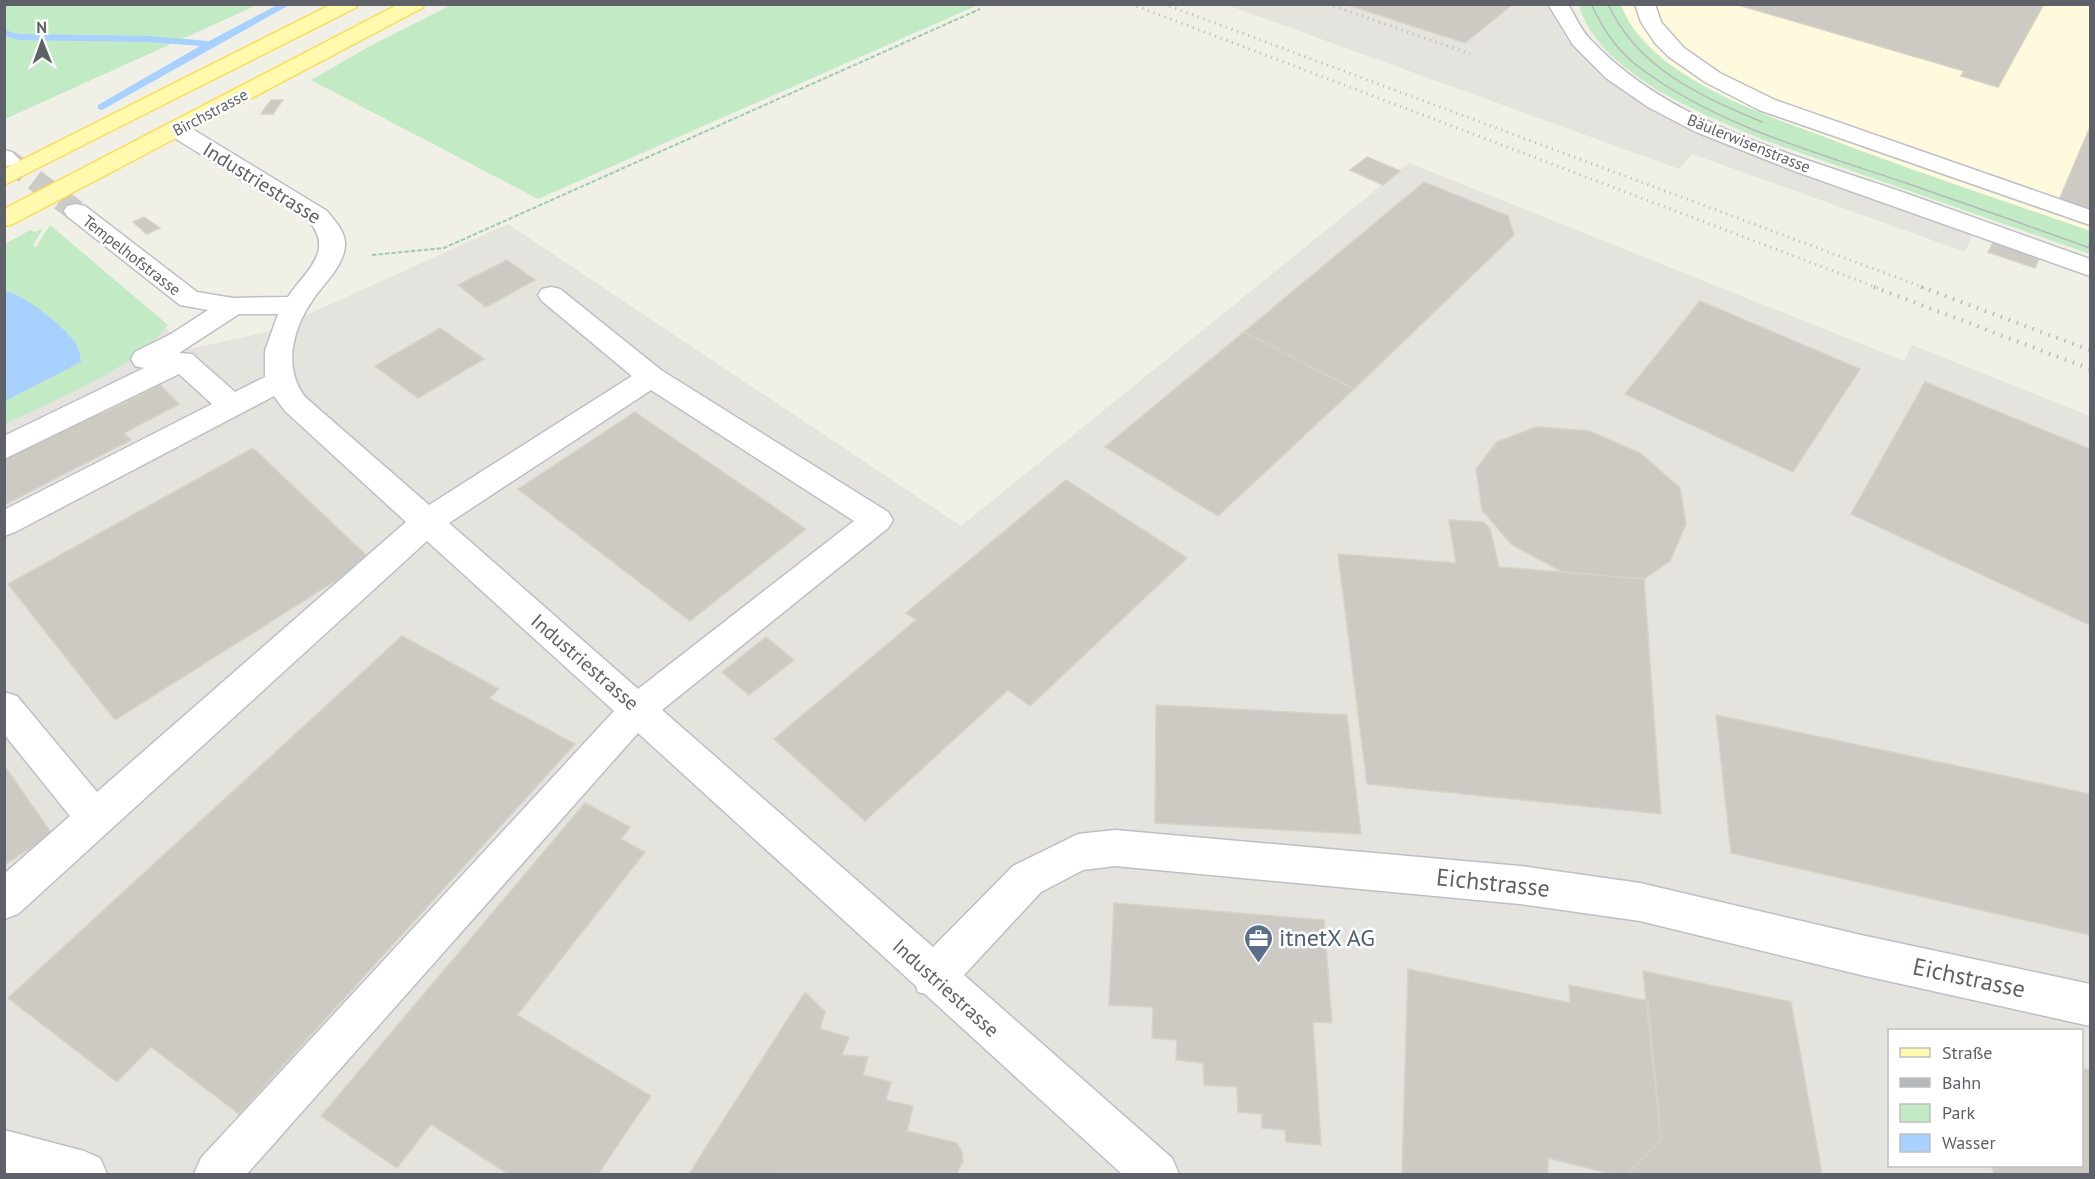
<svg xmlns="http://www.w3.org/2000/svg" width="2095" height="1179" viewBox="0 0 2095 1179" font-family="'PT Sans',sans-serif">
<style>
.commercial{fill:#fffade}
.industrial{fill:#e5e3de;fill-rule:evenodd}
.green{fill:#c2eac5}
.water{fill:#a9d1ff}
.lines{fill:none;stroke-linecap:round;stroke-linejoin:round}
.stream{fill:#a9d1ff;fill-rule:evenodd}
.building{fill:#cccac3;stroke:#d6d3c4;stroke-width:1.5}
.minor-tunnel{stroke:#ccccc6;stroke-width:22;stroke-dasharray:22 11;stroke-linecap:butt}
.minor-casing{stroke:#bebfc6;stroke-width:3}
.major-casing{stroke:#fcdd55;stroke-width:3}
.path{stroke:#9accad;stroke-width:2;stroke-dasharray:4.5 2;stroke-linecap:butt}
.minor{fill:#fff;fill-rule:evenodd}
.major{fill:#fffaae;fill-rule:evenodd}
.tram{stroke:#b7b8b9;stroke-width:1.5}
.rail-far1{stroke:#b7b8b9;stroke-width:3;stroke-dasharray:1 5;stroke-linecap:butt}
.rail{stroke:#b7b8b9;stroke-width:4;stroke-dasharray:1.5 7;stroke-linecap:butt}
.labels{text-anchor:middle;stroke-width:5;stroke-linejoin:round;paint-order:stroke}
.far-street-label{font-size:16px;fill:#5e6168;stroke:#fff}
.street-label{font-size:20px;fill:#5e6168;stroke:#fff}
.near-street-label{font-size:24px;fill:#5e6168;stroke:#fff}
.near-service-label{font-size:24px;fill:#4e5e75;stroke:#fff;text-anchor:start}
</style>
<rect width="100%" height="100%" fill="#f1f0e6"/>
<path class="commercial" d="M 1621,5 L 2090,5 L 2090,231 L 1895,164 L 1753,110 L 1701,84 L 1666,61 L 1633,29 Z"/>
<path class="industrial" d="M 1227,5 L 1550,5 L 1556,21 L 1567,39 L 1584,58 L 1635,97 L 1974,232 L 1965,252 L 1692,154 L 1679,169 Z
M 1409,163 L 1904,361 L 1912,345 L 2090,416 L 2090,1174 L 5,1174 L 4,266 L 36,247 L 49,228 L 190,349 L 271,331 L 508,224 L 961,526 ZM 1890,1030 L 2082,1030 L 2082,1166 L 1890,1166 Z"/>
<path class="green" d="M 5,4 L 257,4 L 257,5 L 5,119 Z
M 451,5 L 451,4 L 978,5 L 538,199 L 311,80 L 372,45 Z
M 1579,5 L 1621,5 C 1629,28 1646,45 1665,61 C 1712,97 1770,117 1825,137 C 1912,171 2002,200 2090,231 L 2090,254 L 1764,140 C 1704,115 1597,73 1579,5 Z
M 50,225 L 168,325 C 135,369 54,400 5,424 L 5,244 L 30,230 L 35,232 L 43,228 L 33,246 L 36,247 Z"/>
<path class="water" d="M 4,291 C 23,293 66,328 76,344 C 79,350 80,355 81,362 L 5,401 Z"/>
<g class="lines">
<path class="stream" d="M 279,4 L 291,4 L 102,110 L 98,109 L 98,105 L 200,46 L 148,42 L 19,40 L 4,36 L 4,30 L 19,34 L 148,36 L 209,41 Z"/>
</g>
<path class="building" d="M 1345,4 L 1513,4 L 1465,43 Z
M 1735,4 L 2044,4 L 1998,87 L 1961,76 L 1964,71 Z
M 271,100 L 283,100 L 273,114 L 261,114 Z
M 2090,127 L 2090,210 L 2059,200 Z
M 1367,157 L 1400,171 L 1383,185 L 1350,170 Z
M 1424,182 L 1508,216 L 1514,235 L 1354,389 L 1244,332 Z
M 144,217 L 160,228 L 147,234 L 133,222 Z
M 1994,241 L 2040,257 L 2035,268 L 1988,252 Z
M 507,260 L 535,280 L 486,307 L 458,285 Z
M 1700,301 L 1860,369 L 1793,472 L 1625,394 Z
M 440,328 L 484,359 L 418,398 L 375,366 Z
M 1244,332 L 1354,389 L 1218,516 L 1105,447 Z
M 1925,382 L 2090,449 L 2090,625 L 1851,514 Z
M 160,385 L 179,404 L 124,433 L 131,440 L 4,505 L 4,455 L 97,408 L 102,414 Z
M 635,412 L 806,529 L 690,621 L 518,489 Z
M 1536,427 L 1589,431 L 1640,453 L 1680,488 L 1686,524 L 1670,561 L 1644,579 L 1563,572 L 1512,545 L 1482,510 L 1476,469 L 1497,442 Z
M 253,448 L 370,559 L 115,720 L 8,584 Z
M 1066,480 L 1187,558 L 1030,706 L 1008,690 L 865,821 L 774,739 L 916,620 L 906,613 Z
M 1449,520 L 1483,522 L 1490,529 L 1499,567 L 1644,579 L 1661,814 L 1367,784 L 1338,554 L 1456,563 Z
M 402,636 L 499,689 L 489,698 L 575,744 L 239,1114 L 151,1047 L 117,1082 L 8,998 Z
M 766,637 L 794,660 L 749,695 L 722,672 Z
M 1156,705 L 1347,715 L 1361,834 L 1155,823 Z
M 1716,715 L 2090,794 L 2090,935 L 1731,853 Z
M 4,765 L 52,834 L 4,865 Z
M 585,803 L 630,827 L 621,839 L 645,852 L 517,1015 L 651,1096 L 598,1174 L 508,1174 L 431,1124 L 397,1168 L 321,1116 Z
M 1114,903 L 1324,920 L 1332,1023 L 1313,1022 L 1321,1145 L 1286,1142 L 1285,1130 L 1262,1128 L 1262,1114 L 1238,1112 L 1237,1087 L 1204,1085 L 1203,1063 L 1176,1060 L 1177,1040 L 1152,1038 L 1153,1007 L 1109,1005 Z
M 1408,969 L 1570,1003 L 1569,985 L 1648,1001 L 1661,1140 L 1627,1174 L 1612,1174 L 1548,1158 L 1548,1174 L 1402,1174 Z
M 1643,971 L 1791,1002 L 1822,1174 L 1627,1174 L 1661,1140 Z
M 805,992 L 825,1012 L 820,1029 L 849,1037 L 842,1055 L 868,1057 L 863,1075 L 891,1082 L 886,1100 L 913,1106 L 907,1131 L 957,1143 L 962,1152 L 963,1161 L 957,1173 L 689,1174 Z
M 2082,1068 L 2090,1070 L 2090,1174 L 1994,1174 L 1992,1166 L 2082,1166 Z"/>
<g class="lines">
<path class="minor-tunnel" d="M 8,160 L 76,211"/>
<defs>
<path id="minor" d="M 1548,4 L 1568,4 C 1575,16 1581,30 1590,39 C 1668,124 1796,155 1902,192 C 1965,214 2028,237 2090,259 L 2090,276 L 1797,172 L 1696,132 L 1648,107 L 1606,78 L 1573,45 Z
M 1635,4 L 1655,4 L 1661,22 L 1684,48 L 1720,73 L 1775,100 L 2090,210 L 2090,225 L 1759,110 L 1705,82 L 1669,57 L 1655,43 L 1641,22 Z
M 176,122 L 184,124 L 327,211 C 334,220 344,230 345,242 C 346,264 325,282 314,298 C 293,327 282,367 305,397 L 429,505 L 632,376 L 542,301 L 538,295 L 542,289 L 551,287 L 560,289 L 661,370 L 888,512 L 893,520 L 888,528 L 662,710 L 933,947 L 1013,866 L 1078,834 L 1115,830 L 1520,866 L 1640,883 L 1861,935 L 2090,984 L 2090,1026 L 1861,975 L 1640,921 L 1520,904 L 1115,866 L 1083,870 L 1041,892 L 964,975 L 1172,1158 L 1179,1174 L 1122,1174 L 925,994 L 918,992 L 916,986 L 638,733 L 247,1174 L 194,1174 L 201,1158 L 614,711 L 427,541 L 18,914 L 4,919 L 4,874 L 70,816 L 4,734 L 4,692 L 17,696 L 97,792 L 406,522 L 285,411 L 274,396 L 15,532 L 4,536 L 4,510 L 212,404 L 179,374 L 4,459 L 4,436 L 144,368 L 135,366 L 131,359 L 135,352 L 171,334 L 208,310 L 180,305 L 67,216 L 64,211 L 67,206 L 76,204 L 85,206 L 197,292 L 233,298 L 288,297 C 305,271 335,252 309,221 L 168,134 L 165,129 L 168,124 ZM 239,314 L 278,314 L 265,351 L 265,377 L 235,392 L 192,354 L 179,353 ZM 651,390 L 854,521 L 638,689 L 449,523 Z
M 4,150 L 12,152 L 20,160 L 16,165 L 4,166 Z
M 4,1130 L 84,1151 L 100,1158 L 107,1174 L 4,1174 Z"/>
<path id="major" d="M 332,4 L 358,4 L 355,8 L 4,185 L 4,169 Z
M 399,4 L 425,4 L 422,8 L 13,224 L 4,226 L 4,209 Z"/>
</defs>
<use href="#minor" class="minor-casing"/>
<use href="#major" class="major-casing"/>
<path class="path" d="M 372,255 L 444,248 L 980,9"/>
<use href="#minor" class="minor"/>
<use href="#major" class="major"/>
<path class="tram" d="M 1591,4 C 1604,30 1616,50 1640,68 C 1718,126 1815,152 1906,183 C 1967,204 2029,226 2090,248
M 1608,4 C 1637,68 1700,96 1762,122"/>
<path class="rail-far1" d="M 1131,4 L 1878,288
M 1164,4 L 1925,288
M 1328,4 L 1470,54"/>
<path class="rail" d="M 1874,287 L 2090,369
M 1921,287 L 2090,350"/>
</g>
<defs>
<symbol id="office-pin" viewBox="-11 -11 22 30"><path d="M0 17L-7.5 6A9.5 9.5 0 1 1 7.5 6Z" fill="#5c6f8a" stroke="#fff"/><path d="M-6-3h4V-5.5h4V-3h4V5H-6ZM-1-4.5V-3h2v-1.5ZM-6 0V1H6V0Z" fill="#fff"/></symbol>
</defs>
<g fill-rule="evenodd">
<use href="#office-pin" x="1242" y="922" width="33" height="45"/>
</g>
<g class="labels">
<g class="far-street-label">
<text transform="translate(210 112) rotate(-28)" y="6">Birchstrasse</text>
<text transform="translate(1749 143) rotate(22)" y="6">Bäulerwisenstrasse</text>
<text transform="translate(132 255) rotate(38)" y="6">Tempelhofstrasse</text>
</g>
<g class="street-label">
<text transform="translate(262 183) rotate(32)" y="7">Industriestrasse</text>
<text transform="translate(585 662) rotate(41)" y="7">Industriestrasse</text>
<text transform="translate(946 988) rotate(42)" y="7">Industriestrasse</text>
</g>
<g class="near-street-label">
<text transform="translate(1493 883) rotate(6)" y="8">Eichstrasse</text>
<text transform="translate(1969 978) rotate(12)" y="8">Eichstrasse</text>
</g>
<g class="near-service-label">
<text x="1279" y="946">itnetX AG</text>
</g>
</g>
<rect width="2095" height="1179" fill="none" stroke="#5e6168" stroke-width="12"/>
<rect x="1888" y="1029" width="195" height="138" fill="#ffffff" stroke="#bfc0c3" stroke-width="1.5"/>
<rect x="1900" y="1048" width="30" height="9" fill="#fffaae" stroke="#bfc0c3" stroke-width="1.5"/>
<text x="1942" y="1059" font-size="18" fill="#5e6168">Straße</text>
<rect x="1900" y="1078" width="30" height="9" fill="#b7b8b9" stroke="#bfc0c3" stroke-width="1.5"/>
<text x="1942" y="1089" font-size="18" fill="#5e6168">Bahn</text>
<rect x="1900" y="1104" width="30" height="18" fill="#c2eac5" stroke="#bfc0c3" stroke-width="1.5"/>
<text x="1942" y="1119" font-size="18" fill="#5e6168">Park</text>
<rect x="1900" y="1134" width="30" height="18" fill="#a9d1ff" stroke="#bfc0c3" stroke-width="1.5"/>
<text x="1942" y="1149" font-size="18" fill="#5e6168">Wasser</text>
<g transform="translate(42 42) rotate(359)" stroke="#ffffff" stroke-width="4.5" paint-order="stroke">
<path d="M0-4.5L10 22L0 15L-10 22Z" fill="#5e6168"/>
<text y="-9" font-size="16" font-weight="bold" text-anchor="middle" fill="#5e6168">N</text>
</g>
</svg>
